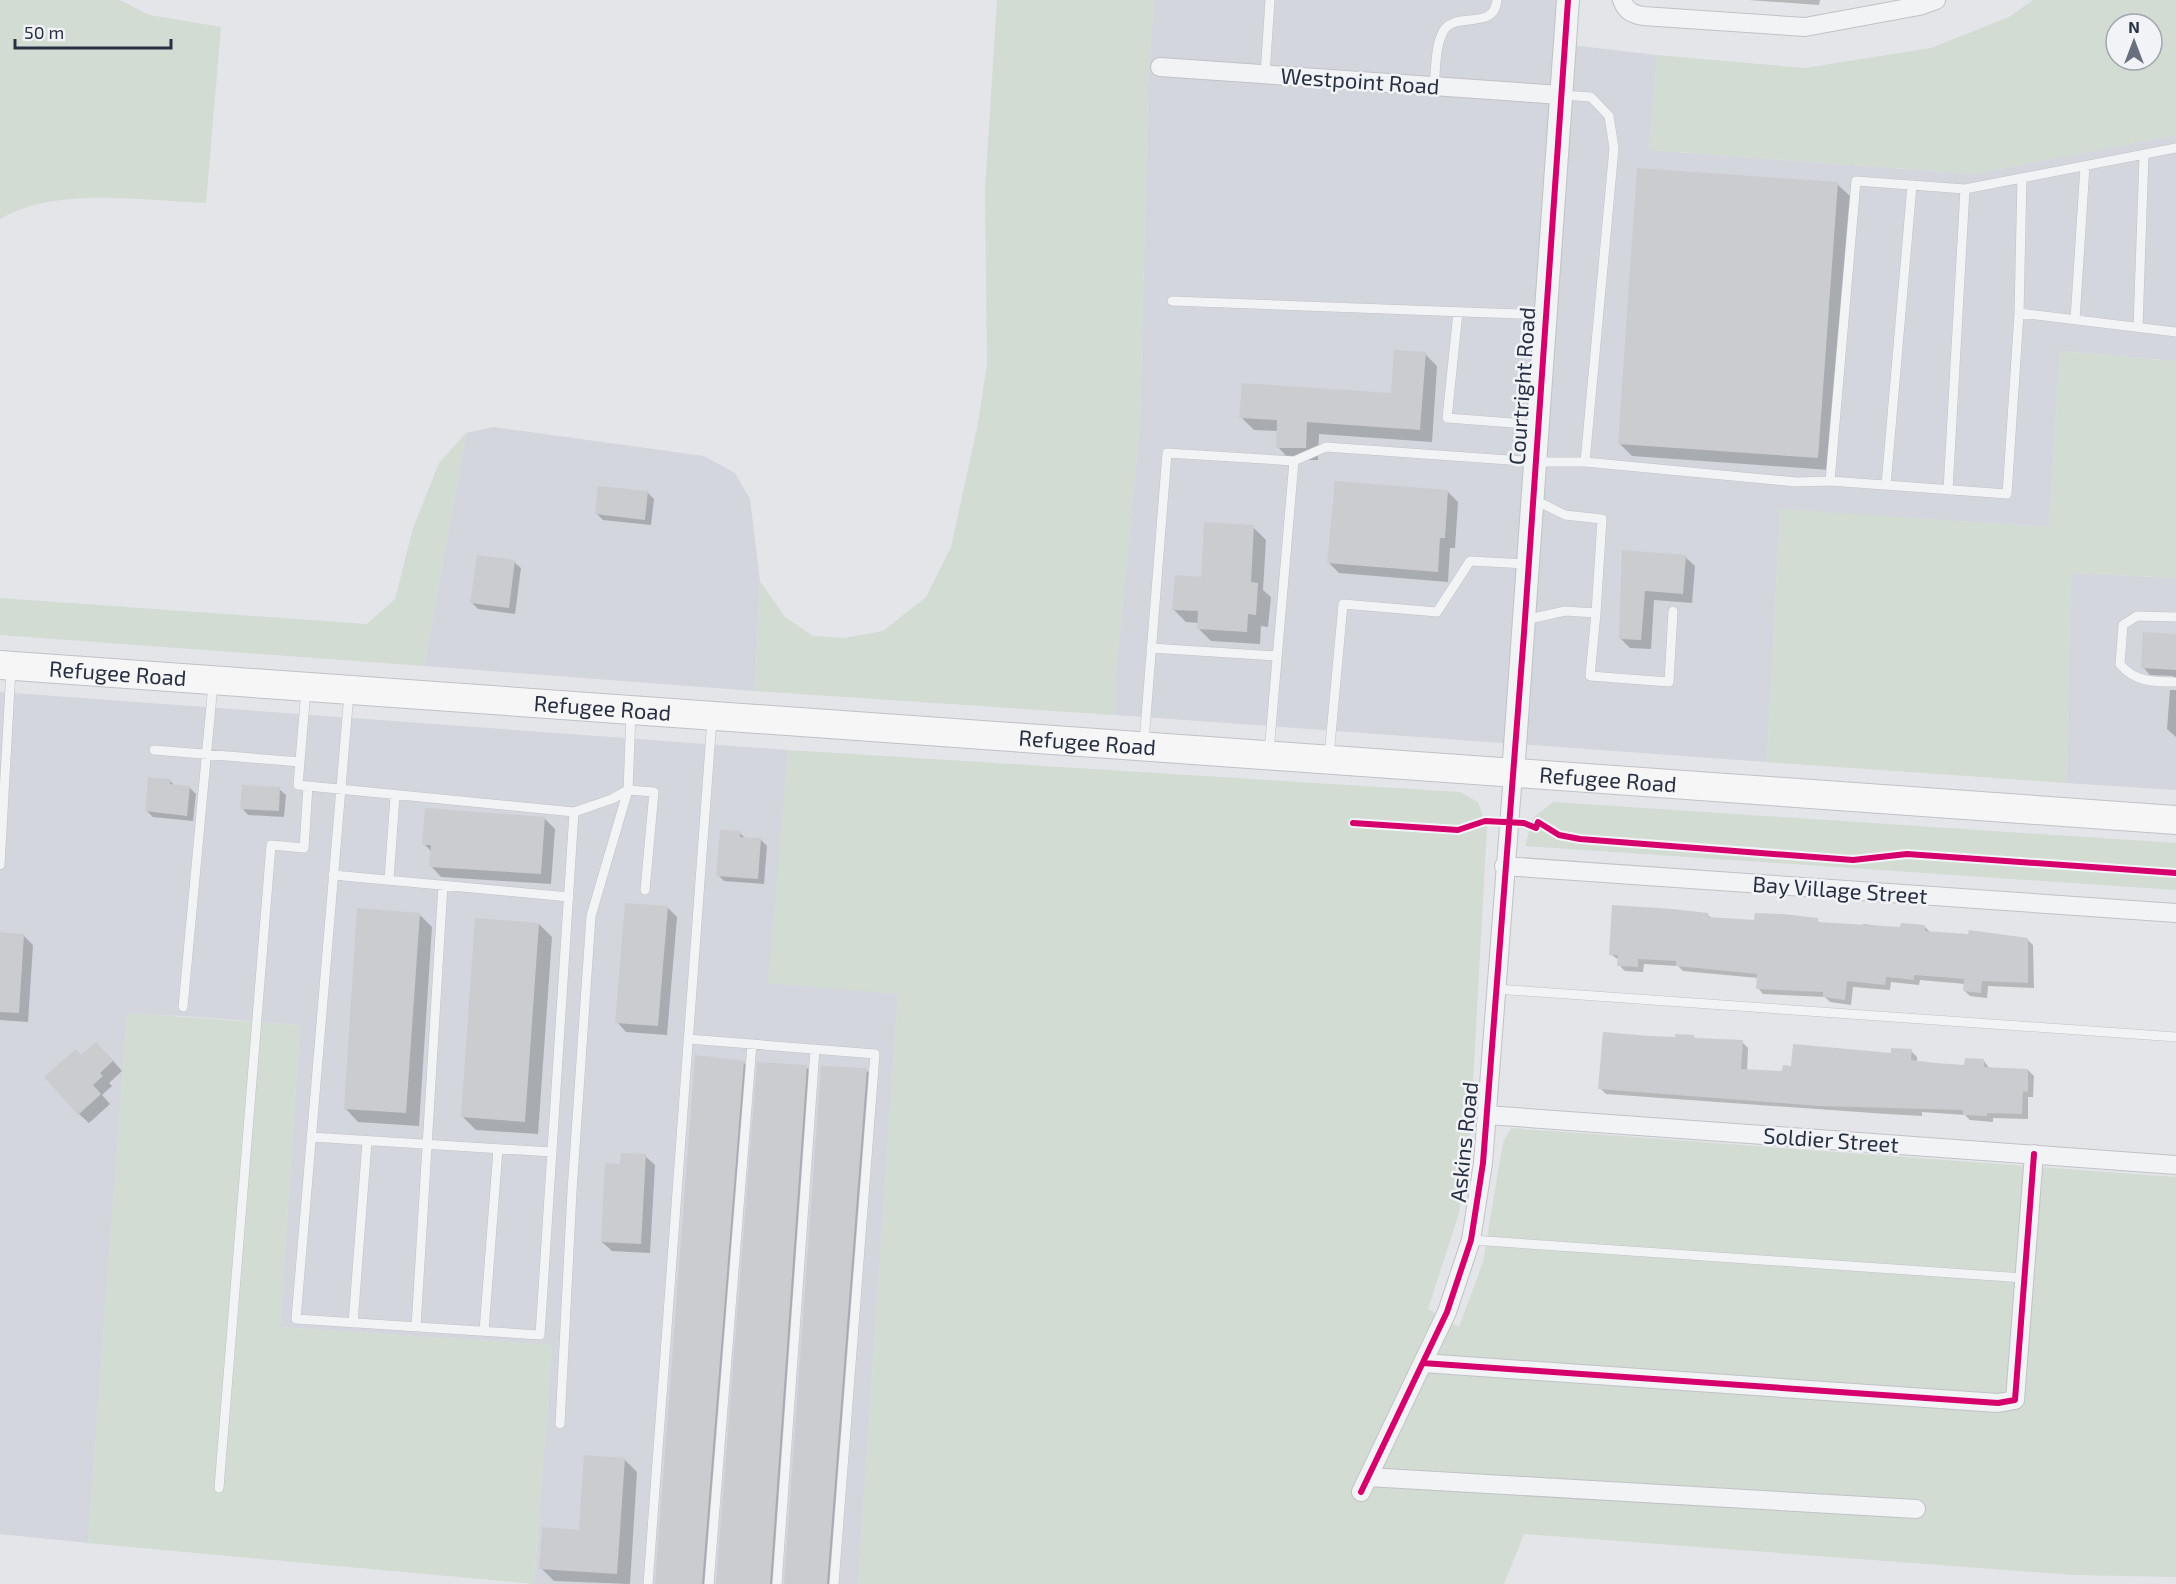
<svg xmlns="http://www.w3.org/2000/svg" width="2176" height="1584" viewBox="0 0 2176 1584" font-family="'Exo 2',sans-serif">
<style>
.built{fill:#d3d6dd}
.green{fill:#d2dcd3;fill-rule:evenodd}
.shadow{fill:#0003}
.building{fill:#caccd0}
.lines{fill:none;stroke-linecap:round;stroke-linejoin:round}
.service-casing{stroke:#c0c2c6;stroke-width:10}
.minor-casing{stroke:#c0c2c6;stroke-width:20}
.tertiary-casing{stroke:#c0c2c6;stroke-width:24}
.primary-casing{stroke:#bfc2c6;stroke-width:30}
.service{stroke:#f2f3f5;stroke-width:9}
.minor{stroke:#f2f3f5;stroke-width:18}
.tertiary{stroke:#f2f3f5;stroke-width:22}
.primary{stroke:#f6f6f7;stroke-width:28}
.cycleway-casing{stroke:#f1f3f7;stroke-width:10}
.cycleway{stroke:#d6006c;stroke-width:6}
.labels{text-anchor:middle;stroke-width:5;stroke-linejoin:round;paint-order:stroke}
.street-label{font-size:22px;fill:#283043;stroke:#f1f3f7}
</style>
<rect width="100%" height="100%" fill="#e3e5e8"/>
<path class="built" d="M 1154,0 L 1565,0 L 1562,44 L 1657,55 L 1649,150 L 1974,174 L 2176,135 L 2176,361 L 2060,351 L 2049,527 L 1780,510 L 1767,762 L 1115,715 L 1115,681 L 1140,424 L 1148,85 Z
M 493,427 L 704,456 L 735,473 L 750,499 L 760,581 L 755,691 L 424,666 L 466,433 Z
M 2071,573 L 2176,578 L 2176,790 L 2066,783 Z
M 0,692 L 788,750 L 785,784 L 898,994 L 858,1584 L 534,1584 L 552,1345 L 280,1327 L 300,1025 L 183,1016 L 127,1014 L 88,1543 L 0,1534 Z"/>
<path class="green" d="M 0,0 L 120,0 L 149,15 L 221,27 L 206,203 C 143,201 57,186 0,219 Z
M 997,0 L 1154,0 L 1148,85 L 1140,424 L 1115,681 L 1115,715 L 755,691 L 760,581 L 785,617 L 813,636 L 844,638 L 883,631 L 926,597 L 951,547 L 978,423 L 987,364 L 985,189 Z
M 2033,0 L 2176,0 L 2176,135 L 1974,174 L 1649,150 L 1657,55 L 1805,68 L 1931,48 L 2009,17 ZM 2116,24 L 2152,24 L 2152,60 L 2116,60 Z
M 2060,351 L 2176,361 L 2176,578 L 2071,573 L 2066,783 L 1767,762 L 1780,509 L 2049,527 Z
M 466,433 L 424,666 L 0,635 L 0,598 L 367,624 L 395,599 L 413,528 L 439,463 Z
M 788,750 L 1460,792 L 1478,802 L 1487,827 L 1470,1136 L 1459,1213 L 1428,1309 L 1459,1327 L 1483,1262 L 1503,1142 L 1511,1128 L 2176,1177 L 2176,1577 L 2074,1575 L 1524,1534 L 1504,1584 L 858,1584 L 898,994 L 768,983 Z
M 1553,802 L 2176,843 L 2176,890 L 1525,846 L 1533,818 Z
M 127,1013 L 300,1025 L 280,1327 L 552,1345 L 534,1584 L 88,1543 Z"/>
<path class="shadow" d="M 1748,0 L 1820,0 L 1819,5 Z
M 1837,184 L 1850,196 L 1830,470 L 1632,456 L 1619,443 Z
M 1425,354 L 1437,366 L 1432,442 L 1319,434 L 1318,460 L 1290,460 L 1278,447 L 1278,431 L 1254,430 L 1241,417 L 1392,395 Z
M 1448,492 L 1458,502 L 1455,548 L 1450,548 L 1448,582 L 1339,573 L 1329,563 Z
M 648,493 L 654,499 L 651,525 L 603,520 L 597,514 Z
M 1253,527 L 1266,540 L 1263,590 L 1271,597 L 1268,627 L 1261,626 L 1260,644 L 1211,641 L 1198,628 L 1199,623 L 1186,622 L 1173,609 Z
M 1623,552 L 1685,557 L 1695,566 L 1692,603 L 1654,600 L 1651,649 L 1630,648 L 1620,638 Z
M 514,562 L 521,568 L 515,614 L 478,609 L 472,603 Z
M 2176,635 L 2176,679 L 2173,676 L 2150,675 L 2143,667 Z
M 2170,690 L 2176,690 L 2176,737 L 2167,729 Z
M 170,781 L 175,786 L 190,788 L 196,794 L 193,821 L 153,817 L 147,811 Z
M 279,789 L 286,795 L 284,817 L 248,815 L 242,808 Z
M 545,819 L 555,829 L 551,884 L 441,877 L 431,866 L 432,852 L 424,844 Z
M 740,833 L 746,839 L 761,840 L 767,846 L 764,884 L 724,881 L 718,875 Z
M 667,907 L 677,917 L 667,1035 L 626,1032 L 617,1022 Z
M 419,914 L 432,927 L 419,1126 L 358,1122 L 345,1108 Z
M 1707,914 L 1711,918 L 1756,922 L 1817,920 L 1821,924 L 1863,928 L 1863,924 L 1902,929 L 1925,927 L 1931,933 L 2027,939 L 2033,945 L 2034,988 L 1988,986 L 1987,998 L 1970,996 L 1964,990 L 1965,984 L 1920,980 L 1919,985 L 1891,982 L 1890,990 L 1853,987 L 1851,1005 L 1830,1002 L 1825,997 L 1763,994 L 1758,988 L 1758,978 L 1683,971 L 1678,966 L 1644,964 L 1643,972 L 1625,971 L 1619,965 L 1619,960 L 1610,954 Z
M 539,924 L 552,937 L 538,1134 L 476,1130 L 463,1117 Z
M 0,934 L 24,936 L 33,945 L 28,1022 L 0,1020 Z
M 1694,1037 L 1697,1040 L 1742,1042 L 1748,1048 L 1747,1071 L 1783,1073 L 1793,1067 L 1911,1051 L 1917,1057 L 1917,1062 L 1966,1066 L 1984,1061 L 1990,1069 L 2028,1070 L 2034,1076 L 2033,1097 L 2028,1097 L 2028,1119 L 1993,1118 L 1993,1122 L 1970,1120 L 1965,1115 L 1922,1112 L 1922,1116 L 1887,1114 L 1606,1094 L 1600,1088 L 1649,1038 Z
M 106,1053 L 122,1071 L 109,1083 L 112,1086 L 102,1095 L 110,1104 L 89,1123 L 79,1114 L 82,1057 Z
M 743,1062 L 753,1072 L 712,1584 L 656,1584 Z
M 806,1067 L 816,1076 L 780,1584 L 717,1584 Z
M 866,1070 L 876,1080 L 837,1584 L 785,1584 Z
M 645,1156 L 655,1165 L 650,1253 L 612,1251 L 602,1242 L 621,1165 Z
M 624,1459 L 637,1472 L 630,1584 L 554,1581 L 541,1568 L 580,1531 Z"/>
<path class="building" d="M 1637,168 L 1838,182 L 1818,458 L 1618,444 Z
M 1394,350 L 1426,352 L 1420,430 L 1307,422 L 1306,448 L 1276,448 L 1277,420 L 1239,418 L 1242,383 L 1391,393 Z
M 1335,481 L 1448,490 L 1445,538 L 1440,538 L 1438,572 L 1327,563 Z
M 598,486 L 648,491 L 645,520 L 595,514 Z
M 1204,522 L 1254,525 L 1251,582 L 1258,583 L 1256,615 L 1248,614 L 1247,632 L 1197,629 L 1198,611 L 1172,610 L 1175,575 L 1201,577 Z
M 1622,550 L 1686,555 L 1683,594 L 1645,591 L 1641,640 L 1619,639 Z
M 477,555 L 515,560 L 509,608 L 470,603 Z
M 2143,632 L 2176,634 L 2176,670 L 2141,668 Z
M 148,777 L 171,779 L 170,784 L 190,786 L 187,816 L 145,811 Z
M 242,785 L 280,787 L 279,811 L 240,809 Z
M 425,808 L 545,817 L 541,874 L 429,867 L 431,845 L 422,845 Z
M 720,830 L 741,831 L 740,837 L 761,838 L 758,879 L 716,876 Z
M 625,903 L 668,906 L 658,1026 L 615,1023 Z
M 1612,905 L 1672,909 L 1708,913 L 1708,917 L 1754,920 L 1755,913 L 1783,914 L 1818,918 L 1818,922 L 1900,927 L 1901,923 L 1925,925 L 1925,931 L 1968,934 L 1969,930 L 2028,938 L 2028,983 L 1982,981 L 1981,993 L 1963,991 L 1964,979 L 1914,975 L 1914,980 L 1886,977 L 1885,985 L 1847,981 L 1845,1000 L 1823,997 L 1823,992 L 1756,989 L 1757,974 L 1676,966 L 1676,961 L 1638,959 L 1638,967 L 1617,966 L 1618,955 L 1609,955 Z
M 357,908 L 420,913 L 406,1113 L 344,1109 Z
M 475,918 L 539,923 L 525,1122 L 461,1117 Z
M 0,932 L 24,934 L 19,1013 L 0,1012 Z
M 1603,1032 L 1649,1036 L 1675,1037 L 1675,1034 L 1694,1035 L 1694,1038 L 1743,1040 L 1741,1069 L 1782,1071 L 1783,1065 L 1791,1066 L 1793,1044 L 1891,1053 L 1891,1048 L 1912,1049 L 1911,1060 L 1935,1063 L 1964,1065 L 1965,1058 L 1984,1059 L 1984,1067 L 2028,1069 L 2028,1092 L 2023,1091 L 2022,1114 L 1987,1113 L 1987,1116 L 1963,1115 L 1963,1110 L 1819,1106 L 1598,1089 Z
M 96,1042 L 113,1061 L 100,1073 L 103,1076 L 93,1085 L 101,1094 L 78,1115 L 44,1077 L 76,1049 L 81,1055 Z
M 695,1055 L 744,1061 L 702,1584 L 655,1584 Z
M 757,1062 L 807,1065 L 770,1584 L 716,1584 Z
M 821,1066 L 867,1068 L 827,1584 L 784,1584 Z
M 621,1153 L 646,1154 L 641,1244 L 601,1242 L 605,1163 L 620,1164 Z
M 584,1455 L 625,1458 L 617,1574 L 539,1569 L 542,1527 L 579,1530 Z"/>
<g class="lines">
<defs>
<path id="service" d="M 1265,75 L 1270,0
M 1434,87 C 1436,69 1435,45 1444,30 C 1457,11 1494,31 1497,0
M 1172,301 L 1545,315
M 1458,312 L 1447,418 L 1538,425
M 2019,313 L 2022,178
M 2075,320 L 2085,166
M 2138,327 L 2144,155
M 1294,461 L 1326,447 L 1535,462 L 1585,462 L 1614,148 L 1609,116 L 1591,97 L 1561,95
M 1585,462 L 1796,482 L 1830,481 L 1856,181 L 1965,189 L 2176,148
M 1830,481 L 2007,494 L 2019,313 L 2176,332
M 1886,485 L 1912,185
M 1948,490 L 1965,189
M 1596,613 L 1590,676 L 1669,682 L 1673,611
M 2176,617 L 2137,616 L 2123,625 L 2120,664 C 2134,682 2154,682 2176,682
M 1525,620 L 1565,611 L 1596,613 L 1602,519 L 1565,515 L 1535,500
M 1151,648 L 1277,656
M 349,693 L 296,1319 L 540,1335 L 574,812 L 612,799 L 628,790 L 631,714
M 1144,742 L 1167,453 L 1294,461 L 1269,752
M 154,750 L 300,762
M 1329,756 L 1343,604 L 1437,612 L 1470,561 L 1526,564
M 308,786 L 574,812
M 0,865 L 11,669
M 333,875 L 569,897
M 389,880 L 395,796
M 1496,989 L 2176,1037
M 183,1007 L 213,684
M 688,1039 L 875,1054 L 834,1584
M 311,1137 L 552,1152
M 1471,1240 L 2024,1278
M 353,1323 L 367,1142
M 416,1327 L 443,885
M 484,1331 L 498,1149
M 560,1424 L 572,1191 L 591,916 L 628,790 L 654,792 L 645,890
M 219,1488 L 271,845 L 304,848 L 308,786 L 298,785 L 306,690
M 648,1584 L 712,719
M 709,1584 L 752,1044
M 777,1584 L 815,1049"/>
<path id="minor" d="M 1622,0 C 1626,11 1632,14 1643,16 L 1805,27 L 1919,6 L 1936,0
M 1160,67 L 1561,95
M 1504,866 L 2176,913
M 1487,1115 L 2176,1165
M 1423,1363 L 1998,1403 L 2015,1400 L 2034,1154
M 1368,1477 L 1916,1509
M 1361,1492 L 1447,1312 L 1471,1240 L 1483,1163 L 1513,774"/>
<path id="tertiary" d="M 1513,774 L 1568,0"/>
<g id="primary">
<path id="s1" d="M 0,665 L 2176,820"/>
</g>
</defs>
<use href="#service" class="service-casing"/>
<use href="#minor" class="minor-casing"/>
<use href="#tertiary" class="tertiary-casing"/>
<use href="#primary" class="primary-casing"/>
<use href="#service" class="service"/>
<use href="#minor" class="minor"/>
<use href="#tertiary" class="tertiary"/>
<use href="#primary" class="primary"/>
<defs>
<path id="cycleway" d="M 1353,823 L 1458,830 L 1485,821 L 1524,823 L 1536,828 L 1538,822 L 1559,835 L 1580,839 L 1853,860 L 1907,854 L 2176,873
M 1423,1363 L 1998,1403 L 2015,1400 L 2034,1154
M 1361,1492 L 1447,1312 L 1471,1240 L 1483,1163 L 1524,633 L 1568,0"/>
</defs>
<use href="#cycleway" class="cycleway-casing"/>
<use href="#cycleway" class="cycleway"/>
</g>
<g class="labels">
<g class="street-label">
<text transform="translate(1360 81) rotate(4)" y="8">Westpoint Road</text>
<text transform="translate(1522 386) rotate(-86)" y="8">Courtright Road</text>
<text dy="8" stroke="none"><textPath href="#s1" startOffset="118">Refugee Road</textPath></text>
<text dy="8" stroke="none"><textPath href="#s1" startOffset="604">Refugee Road</textPath></text>
<text dy="8" stroke="none"><textPath href="#s1" startOffset="1090">Refugee Road</textPath></text>
<text dy="8" stroke="none"><textPath href="#s1" startOffset="1612">Refugee Road</textPath></text>
<text transform="translate(1840 890) rotate(4)" y="8">Bay Village Street</text>
<text transform="translate(1831 1140) rotate(4)" y="8">Soldier Street</text>
<text transform="translate(1464 1142) rotate(-84)" y="8">Askins Road</text>
</g>
</g>
<g transform="translate(2134 42)"><circle r="28" fill="#f1f3f7" stroke="#a1a5af" stroke-width="1.5"/>
<path d="M0-4.5L10 22L0 15L-10 22Z" fill="#696f7d"/>
<text y="-9" font-size="16" font-weight="bold" text-anchor="middle" fill="#283043">N</text>
</g>
<path d="M15 39v9h156v-9" fill="none" stroke="#283043" stroke-width="3"/>
<text x="24" y="39" font-size="18" fill="#283043" stroke="#f1f3f7" stroke-width="4.5" paint-order="stroke">50 m</text>
</svg>
